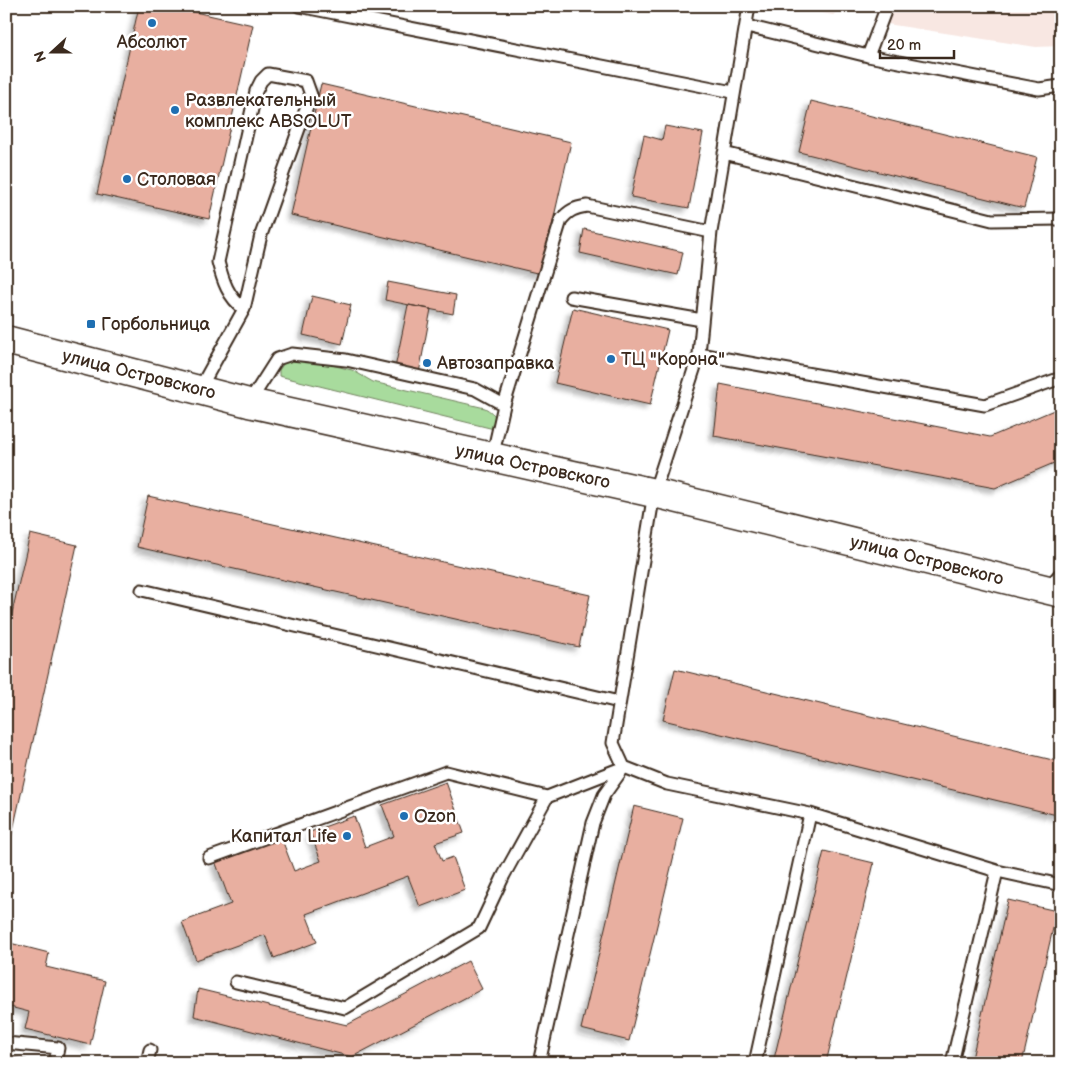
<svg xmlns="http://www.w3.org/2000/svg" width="1067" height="1069" viewBox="0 0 1067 1069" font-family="'Balsamiq Sans',sans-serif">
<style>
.built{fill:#f8e7e2}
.green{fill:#a8db9d;stroke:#72825e}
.building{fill:#e8afa0;stroke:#3b2a1e;filter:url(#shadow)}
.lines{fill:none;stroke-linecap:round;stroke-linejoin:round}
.service-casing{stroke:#3b2a1e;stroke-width:15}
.secondary-casing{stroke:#3b2a1e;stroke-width:31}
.service{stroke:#fff;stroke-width:11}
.secondary{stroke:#fff;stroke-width:28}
.poi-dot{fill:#1f6fb2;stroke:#fff;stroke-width:2}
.labels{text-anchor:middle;stroke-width:5;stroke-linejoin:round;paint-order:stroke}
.poi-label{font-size:18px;fill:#3b2a1e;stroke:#fff;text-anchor:start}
.street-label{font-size:18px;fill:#3b2a1e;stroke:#fff}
</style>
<defs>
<filter id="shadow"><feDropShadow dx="-4.5" dy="4.5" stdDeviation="2.5" flood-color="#0004"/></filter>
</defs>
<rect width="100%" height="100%" fill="#fff"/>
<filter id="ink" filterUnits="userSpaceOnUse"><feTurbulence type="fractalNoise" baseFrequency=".02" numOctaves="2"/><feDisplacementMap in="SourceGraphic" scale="10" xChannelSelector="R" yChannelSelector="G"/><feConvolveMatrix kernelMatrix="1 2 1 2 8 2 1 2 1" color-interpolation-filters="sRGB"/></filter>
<g filter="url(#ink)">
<path class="built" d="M 786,6 L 844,6 L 833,15 Z
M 882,6 L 1061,6 L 1061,46 L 1036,47 L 887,24 Z"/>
<path class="green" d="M 303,358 L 352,370 L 373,382 L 485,408 C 495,414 499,419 498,430 L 279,376 L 279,370 L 285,362 Z"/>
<path class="building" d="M 139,6 L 168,6 L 253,25 L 209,219 L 97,194 Z
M 321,84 L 571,142 L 541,274 L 291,215 Z
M 811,101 L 1037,157 L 1024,208 L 799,152 Z
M 665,126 L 703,133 L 689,208 L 631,197 L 644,135 L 662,140 Z
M 584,229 L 683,252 L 678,275 L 580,253 Z
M 388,282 L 456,295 L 453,314 L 385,300 Z
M 312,296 L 351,305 L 342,344 L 303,335 Z
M 408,305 L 431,309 L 419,373 L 395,368 Z
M 573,308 L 668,330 L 650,405 L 555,383 Z
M 720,384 L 990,437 L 1061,407 L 1061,460 L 995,488 L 714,436 Z
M 148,496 L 590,595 L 579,647 L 137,547 Z
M 30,534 L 77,545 L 6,861 L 6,639 Z
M 675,669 L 1061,762 L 1061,816 L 663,720 Z
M 446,782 L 464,833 L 435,843 L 442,861 L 453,857 L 465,890 L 420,907 L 408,876 L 306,914 L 317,942 L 274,958 L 265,935 L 196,960 L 182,922 L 231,904 L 215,861 L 281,837 L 294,871 L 321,861 L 310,832 L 354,816 L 365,847 L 394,836 L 382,805 Z
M 634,806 L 683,818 L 629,1041 L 581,1029 Z
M 824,851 L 874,863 L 826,1063 L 773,1063 Z
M 1008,900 L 1057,911 L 1022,1063 L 971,1063 Z
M 6,942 L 49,953 L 46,967 L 105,981 L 90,1045 L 25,1029 L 29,1012 L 6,1006 Z
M 468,961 L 482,989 L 352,1057 L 194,1016 L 198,989 L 347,1025 Z
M 6,1056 L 27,1060 L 27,1063 L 6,1063 Z"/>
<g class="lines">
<defs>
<path id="service" d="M 299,6 L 733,92
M 749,6 L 711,232 L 699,354 L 654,493 L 613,743 L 624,767 L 667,784 L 810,814 L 997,871 L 1061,885
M 747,26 L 868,56 L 1039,89 L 1061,86
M 868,56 L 887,6
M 724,153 L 992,220 L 1061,219
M 571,297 L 702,320
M 699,354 L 985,405 L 1061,378
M 199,390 L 244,309 L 261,235 L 311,95 L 306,81 L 268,74 L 261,81 L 256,91 L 218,262 C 223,281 228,297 244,309
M 249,403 L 277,359 L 292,354 L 346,360 L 475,389 L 504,405
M 492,458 L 504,405 L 561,220 C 569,210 575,208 587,206 L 711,232
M 1047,589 L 1061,573
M 142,590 L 619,702
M 209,858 L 446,772 L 547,797 L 624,767
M 236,982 L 345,1008 L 479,928 L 504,875 L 547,797
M 6,1043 L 58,1048 L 55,1063
M 147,1063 L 150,1050
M 539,1063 L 593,823 L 604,795 L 624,767
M 755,1063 L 810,814
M 952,1063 L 997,871"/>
<path id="secondary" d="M 6,340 L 249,403 L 654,493 L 1061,593"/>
</defs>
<use href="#service" class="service-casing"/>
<use href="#secondary" class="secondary-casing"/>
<use href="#service" class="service"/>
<use href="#secondary" class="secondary"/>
</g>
</g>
<g class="poi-dot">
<circle cx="152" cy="23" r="5"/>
<circle cx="175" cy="110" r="5"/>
<circle cx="127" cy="179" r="5"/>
<rect x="86" y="319" width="10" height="10" rx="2.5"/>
<circle cx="611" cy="359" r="5"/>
<circle cx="427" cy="363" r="5"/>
<circle cx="404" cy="816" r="5"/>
<circle cx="347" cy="836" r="5"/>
</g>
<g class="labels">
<g class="poi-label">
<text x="152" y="48" text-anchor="middle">Абсолют</text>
<text x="185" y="106">Развлекательный<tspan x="185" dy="21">комплекс ABSOLUT</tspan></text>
<text x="137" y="185">Столовая</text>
<text x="101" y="330">Горбольница</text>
<text x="621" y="365">ТЦ "Корона"</text>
<text x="437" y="369">Автозаправка</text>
<text x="414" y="822">Ozon</text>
<text x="337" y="842" text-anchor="end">Капитал Life</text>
</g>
<g class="street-label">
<text transform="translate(139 374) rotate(14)" y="6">улица Островского</text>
<text transform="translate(533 466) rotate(12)" y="6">улица Островского</text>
<text transform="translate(927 560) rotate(14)" y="6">улица Островского</text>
</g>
</g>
<rect width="1067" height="1069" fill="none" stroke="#fff" stroke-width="25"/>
<rect x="12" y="12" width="1042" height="1044" fill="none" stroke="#3b2a1e" stroke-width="2" filter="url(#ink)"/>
<g transform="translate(52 52) rotate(249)" stroke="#ffffff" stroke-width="4" paint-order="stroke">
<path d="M0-4L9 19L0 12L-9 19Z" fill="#3b2a1e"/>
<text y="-8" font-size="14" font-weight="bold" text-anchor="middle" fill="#3b2a1e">N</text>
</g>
<path d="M880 50v8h74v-8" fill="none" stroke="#3b2a1e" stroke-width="2.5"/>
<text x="887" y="50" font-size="15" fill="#3b2a1e" stroke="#ffffff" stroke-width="4" paint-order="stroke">20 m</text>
</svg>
